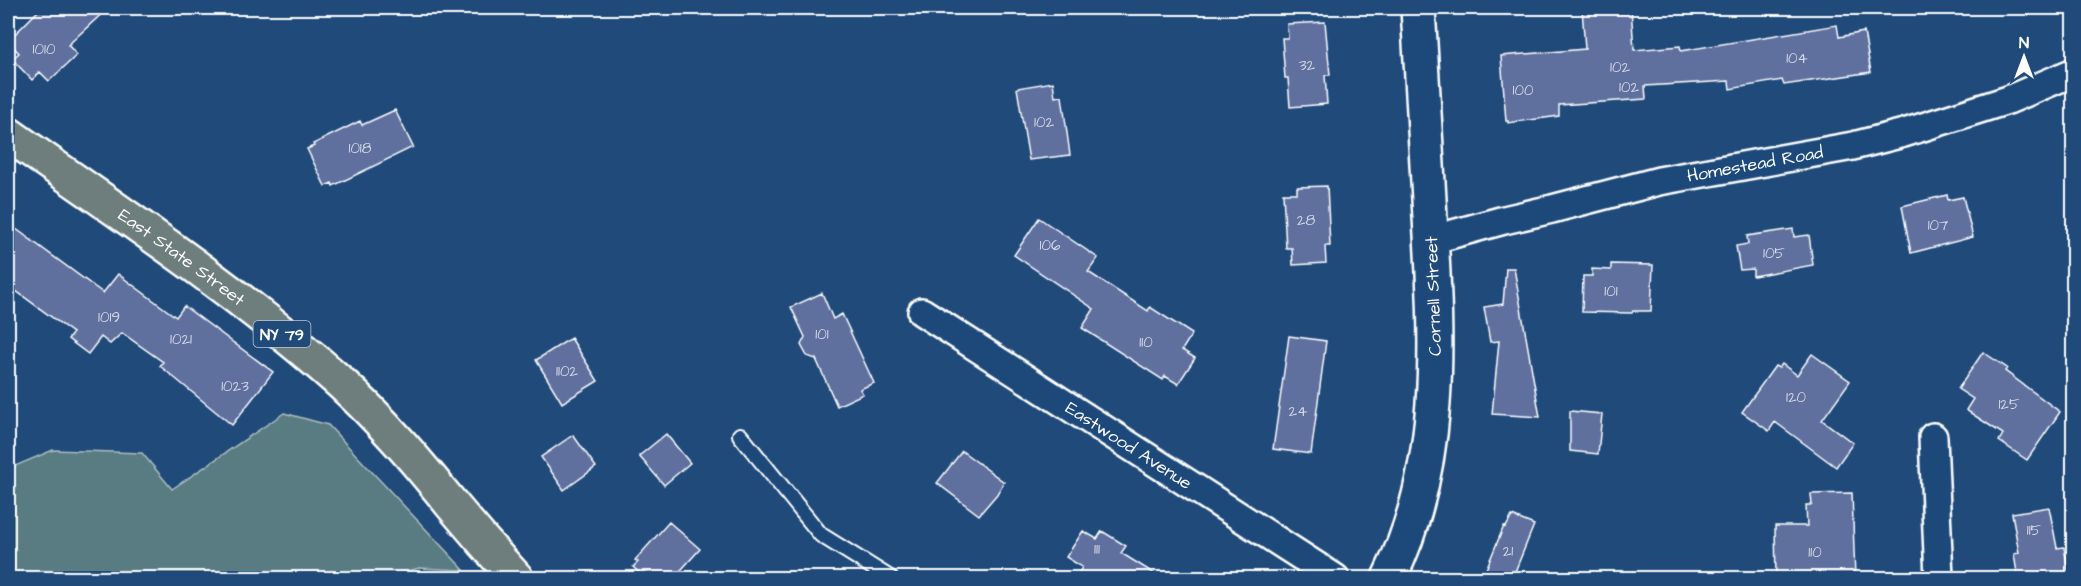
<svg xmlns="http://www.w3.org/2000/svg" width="2081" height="586" viewBox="0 0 2081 586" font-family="'Architects Daughter',sans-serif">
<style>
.green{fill:#597c81;stroke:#acbec0;stroke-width:1.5}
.building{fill:#5f709f;stroke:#fff;stroke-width:1.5}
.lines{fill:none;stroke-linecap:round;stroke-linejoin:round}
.lane-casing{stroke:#fff;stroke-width:18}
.street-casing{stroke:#fff;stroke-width:32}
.secondary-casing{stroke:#fff;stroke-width:38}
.highway-casing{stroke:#fff;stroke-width:38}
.lane{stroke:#1f4a7a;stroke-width:14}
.street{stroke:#1f4a7a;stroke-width:27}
.secondary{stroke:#1f4a7a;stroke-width:33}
.highway{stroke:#6d7e7c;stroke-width:33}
.labels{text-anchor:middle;stroke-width:6;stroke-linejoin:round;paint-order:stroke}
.number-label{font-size:15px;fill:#d7dbe7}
.shield{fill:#1f4a7a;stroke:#bcc9d7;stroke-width:1.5}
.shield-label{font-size:16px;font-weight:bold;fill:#fff}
.street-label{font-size:18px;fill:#fff;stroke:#1f4a7a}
</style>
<rect width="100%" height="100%" fill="#1f4a7a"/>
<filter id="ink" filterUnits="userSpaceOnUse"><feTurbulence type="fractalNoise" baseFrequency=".0167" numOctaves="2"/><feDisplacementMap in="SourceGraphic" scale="12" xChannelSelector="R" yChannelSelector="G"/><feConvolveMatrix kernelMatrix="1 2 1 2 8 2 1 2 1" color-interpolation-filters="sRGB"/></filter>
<g filter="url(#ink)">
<path class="green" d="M 284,413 L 328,425 L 464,570 L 419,568 L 382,578 L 8,578 L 8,464 L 13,467 L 53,450 L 142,453 L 172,489 Z"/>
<path class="building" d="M 41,8 L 108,8 L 68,45 L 77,55 L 49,81 L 40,72 L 32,80 L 12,59 L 19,53 L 8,41 Z
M 1582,8 L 1631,8 L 1634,50 L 1680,46 L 1681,51 L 1837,25 L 1839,37 L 1864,32 L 1871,72 L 1784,85 L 1782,80 L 1730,89 L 1729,81 L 1645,86 L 1646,99 L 1559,105 L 1559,116 L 1508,123 L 1508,121 L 1506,121 L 1501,56 L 1585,49 Z
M 1325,22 L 1330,75 L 1325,75 L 1327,104 L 1290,107 L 1288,78 L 1285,78 L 1282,38 L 1288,38 L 1287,24 Z
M 1053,82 L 1055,97 L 1062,96 L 1070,155 L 1029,160 L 1017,88 Z
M 395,110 L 413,147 L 333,186 L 332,183 L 325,186 L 307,149 L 314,146 L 313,144 L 360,121 L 362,125 Z
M 1327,186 L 1330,246 L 1325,246 L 1326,263 L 1293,265 L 1292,248 L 1286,248 L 1283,193 L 1297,193 L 1297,187 Z
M 1947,195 L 1948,200 L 1963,197 L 1973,237 L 1911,253 L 1902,206 Z
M 1039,218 L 1098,258 L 1088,272 L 1148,311 L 1150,307 L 1192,334 L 1182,350 L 1195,358 L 1178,384 L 1165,376 L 1163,380 L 1082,328 L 1094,309 L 1014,255 Z
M 8,223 L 103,293 L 118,274 L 176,317 L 184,306 L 273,372 L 232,425 L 160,366 L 163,362 L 122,333 L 110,344 L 101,337 L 88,354 L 68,339 L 73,333 L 8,285 Z
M 1793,229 L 1794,237 L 1809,235 L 1813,265 L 1753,276 L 1753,269 L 1740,270 L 1736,246 L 1748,244 L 1747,236 Z
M 1611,264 L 1653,265 L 1651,311 L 1633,311 L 1632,313 L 1582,312 L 1583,276 L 1592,276 L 1592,269 L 1611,270 Z
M 1506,268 L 1514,268 L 1540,417 L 1492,414 L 1499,341 L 1490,342 L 1484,307 L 1503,304 Z
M 822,293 L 833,319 L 842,314 L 874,383 L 860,389 L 863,394 L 837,406 L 816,359 L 807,356 L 801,345 L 805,337 L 791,307 Z
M 1289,336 L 1326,341 L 1311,454 L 1273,449 Z
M 571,338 L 598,381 L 562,403 L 536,360 Z
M 1983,352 L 2007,368 L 2005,371 L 2060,412 L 2027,460 L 1999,441 L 2003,434 L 1966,410 L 1973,399 L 1958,389 Z
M 1812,354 L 1850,381 L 1822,420 L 1853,443 L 1836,467 L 1775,422 L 1769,431 L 1742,412 L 1775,366 L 1779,368 L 1782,364 L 1797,375 Z
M 1570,411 L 1602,414 L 1598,454 L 1570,451 Z
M 666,434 L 690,463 L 664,485 L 639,456 Z
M 573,435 L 596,467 L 564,490 L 541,457 Z
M 962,451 L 1004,482 L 997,494 L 979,515 L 937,483 Z
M 1852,493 L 1855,578 L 1776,579 L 1775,526 L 1807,526 L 1806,505 L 1812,505 L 1811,494 Z
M 2049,507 L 2057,548 L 2064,547 L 2070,579 L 2018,579 L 2014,554 L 2019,553 L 2012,513 Z
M 1512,516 L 1534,525 L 1512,579 L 1482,579 L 1504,526 L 1506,527 Z
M 669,522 L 700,549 L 673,579 L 646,579 L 633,567 L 638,562 L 635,560 Z
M 1083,531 L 1097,539 L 1102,531 L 1126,546 L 1121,553 L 1163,579 L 1076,579 L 1082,567 L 1066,557 Z"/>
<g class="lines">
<defs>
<path id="lane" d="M 740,435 L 821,535 L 890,578"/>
<g id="street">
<path id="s1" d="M 1431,240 L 1504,220 L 1552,209 L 1659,181 L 1853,146 L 1904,133 L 2008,100 L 2074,72"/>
<path id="s2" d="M 922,312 L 1335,578"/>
<path d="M 1933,437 L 1939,578"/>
</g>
<path id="secondary" d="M 1389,578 C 1445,466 1437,339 1430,217 C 1426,147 1422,77 1418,8"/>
<g id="highway">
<path id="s3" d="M 8,134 C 120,213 237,290 340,382 C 382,420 418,463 453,506 C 474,531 495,555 516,578"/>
</g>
</defs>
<use href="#lane" class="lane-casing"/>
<use href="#street" class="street-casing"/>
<use href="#secondary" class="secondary-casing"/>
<use href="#highway" class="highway-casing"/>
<use href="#lane" class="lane"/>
<use href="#street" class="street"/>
<use href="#secondary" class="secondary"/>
<use href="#highway" class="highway"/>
</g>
</g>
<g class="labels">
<g class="number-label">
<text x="44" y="54">1010</text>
<text x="1797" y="63">104</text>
<text x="1307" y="70">32</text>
<text x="1620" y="72">102</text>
<text x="1629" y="92">102</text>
<text x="1523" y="95">100</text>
<text x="1044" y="127">102</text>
<text x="360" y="153">1018</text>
<text x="1306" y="225">28</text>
<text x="1938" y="230">107</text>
<text x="1050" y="250">106</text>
<text x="1774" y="258">105</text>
<text x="1611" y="296">101</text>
<text x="109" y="322">1019</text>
<text x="822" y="339">101</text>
<text x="181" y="344">1021</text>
<text x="1146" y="347">110</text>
<text x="567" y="376">1102</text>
<text x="235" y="391">1023</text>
<text x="1796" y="402">120</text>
<text x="2009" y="409">125</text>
<text x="1298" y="416">24</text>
<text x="2034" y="535">115</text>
<text x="1097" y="554">111</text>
<text x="1508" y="556">21</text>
<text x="1815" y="557">110</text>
</g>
<rect class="shield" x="253.5" y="321" width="57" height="26" rx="4.5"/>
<g class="shield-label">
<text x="282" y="340">NY 79</text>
</g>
<g class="street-label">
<text dy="6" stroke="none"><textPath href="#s1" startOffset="333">Homestead Road</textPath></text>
<text dy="6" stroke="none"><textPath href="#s3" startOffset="213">East State Street</textPath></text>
<text transform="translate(1433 296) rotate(-92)" y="6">Cornell Street</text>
<text dy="6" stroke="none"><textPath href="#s2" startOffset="246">Eastwood Avenue</textPath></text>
</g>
</g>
<rect width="2081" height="586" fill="none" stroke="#1f4a7a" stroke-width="30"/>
<rect x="15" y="15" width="2051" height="556" fill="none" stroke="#fff" stroke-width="2" filter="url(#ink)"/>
<g transform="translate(2024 57)" stroke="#1f4a7a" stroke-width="4.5" paint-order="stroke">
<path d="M0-4.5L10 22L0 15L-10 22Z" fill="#ffffff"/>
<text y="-9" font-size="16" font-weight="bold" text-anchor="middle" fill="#ffffff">N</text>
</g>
</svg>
